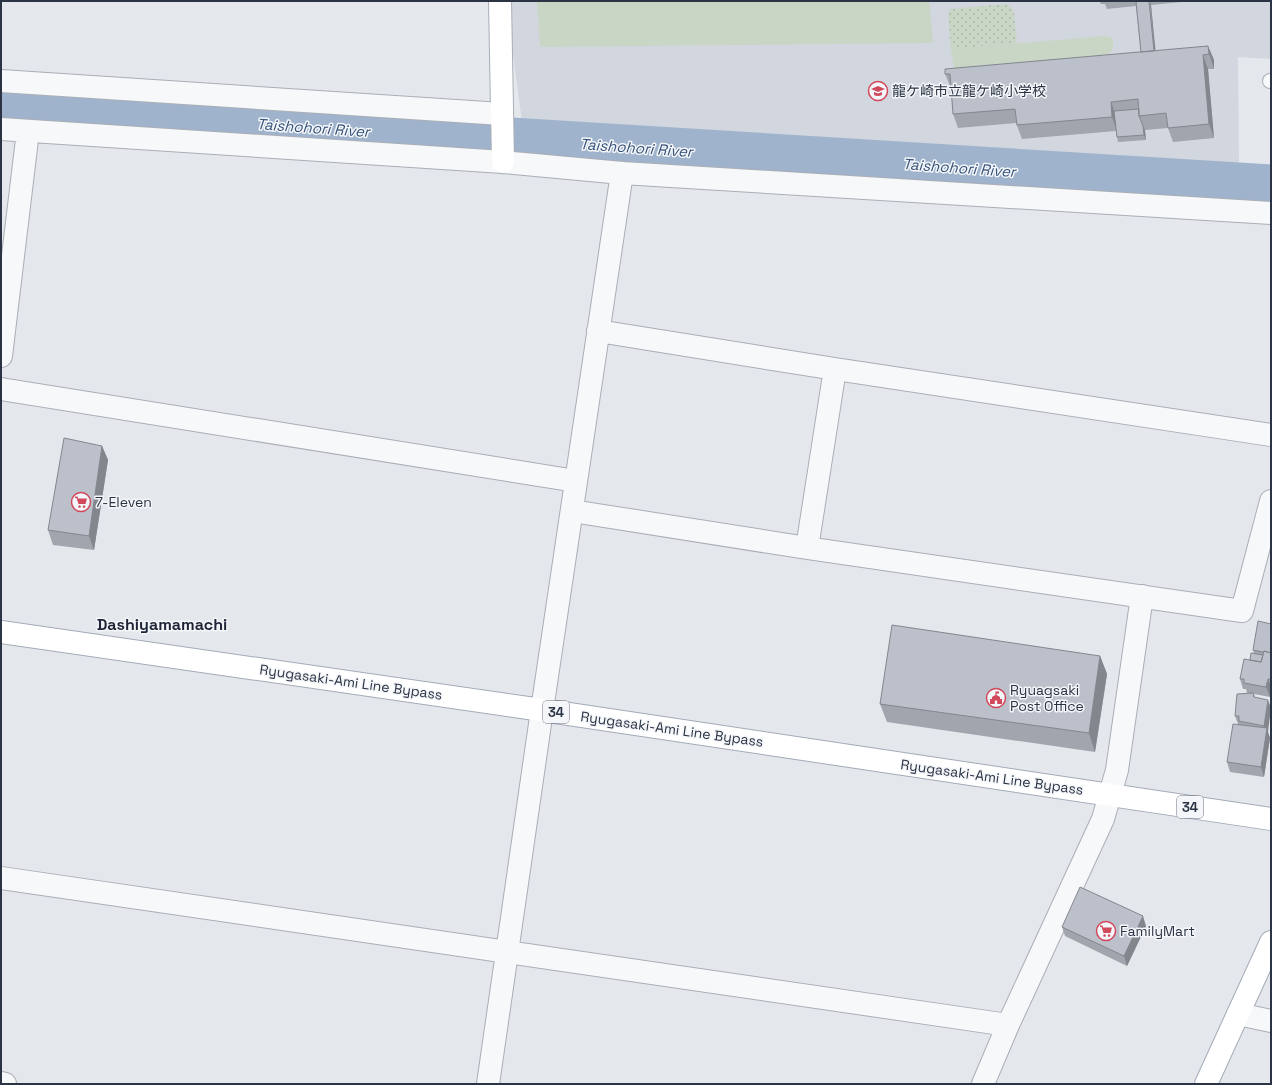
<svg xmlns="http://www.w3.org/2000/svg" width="1272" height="1085" viewBox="0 0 1272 1085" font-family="'Space Grotesk','Noto Sans JP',sans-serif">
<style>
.built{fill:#d2d6de}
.grass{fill:url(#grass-dots)}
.garden{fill:#c9d6c5}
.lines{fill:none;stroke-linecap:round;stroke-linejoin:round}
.river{stroke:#9fb4cc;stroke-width:47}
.lane-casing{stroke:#a9aeb7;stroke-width:16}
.street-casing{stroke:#a9aeb7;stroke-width:24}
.secondary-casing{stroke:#a9aeb7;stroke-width:24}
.primary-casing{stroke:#a3abb8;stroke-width:24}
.lane{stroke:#f7f8fa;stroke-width:14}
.street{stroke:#f7f8fa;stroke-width:22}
.secondary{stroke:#fff;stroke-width:22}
.primary{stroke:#fff;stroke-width:22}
.wall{fill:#a1a5ae}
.shaded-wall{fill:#83868d}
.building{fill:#bbc0ca;stroke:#83868d}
.labels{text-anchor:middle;stroke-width:3;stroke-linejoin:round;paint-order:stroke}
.shield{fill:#f4f6f9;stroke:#676e7b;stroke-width:1}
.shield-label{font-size:13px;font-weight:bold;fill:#2b3445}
.poi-label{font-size:14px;fill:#2b3445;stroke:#f4f6f9;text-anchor:start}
.street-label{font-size:14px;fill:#2b3445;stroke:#f4f6f9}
.water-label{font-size:15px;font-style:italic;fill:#34527a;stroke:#f4f6f9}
.quarter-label{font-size:16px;font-weight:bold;fill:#1d2536;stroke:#f4f6f9}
</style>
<defs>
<pattern id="grass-dots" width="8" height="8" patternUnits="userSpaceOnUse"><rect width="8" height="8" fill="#c9d6c5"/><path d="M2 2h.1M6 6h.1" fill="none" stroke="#adb8ab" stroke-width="1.8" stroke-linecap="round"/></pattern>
</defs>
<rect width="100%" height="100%" fill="#e4e7ec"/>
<path class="built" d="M 509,1 L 1271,1 L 1271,59 L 1238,57 L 1239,168 L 961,157 L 522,122 L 510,31 Z"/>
<path class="grass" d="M 1007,4 L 1014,11 L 1017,43 L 951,49 L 948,14 L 950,9 Z"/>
<path class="garden" d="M 537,1 L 929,1 L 933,43 L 540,47 Z
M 1105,36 L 1113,38 L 1113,49 L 1108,55 L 954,69 L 951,49 Z"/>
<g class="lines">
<path class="river" d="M 1,108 L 237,124 L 1271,188"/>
<defs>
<path id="lane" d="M 1270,81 L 1271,81"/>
<path id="street" d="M 1,81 L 502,114
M 1,129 L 503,162 L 622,173 L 1271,213
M 598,331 L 835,369 L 1271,435
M 1,356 L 28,131
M 1,389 L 576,481
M 572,511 L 807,548 L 1242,611 L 1271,501
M 807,548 L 835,369
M 1,878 L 1008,1025
M 1238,1014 L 1271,1021
M 1,1083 L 5,1084
M 488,1084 L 542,710 L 622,173
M 983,1084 L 1008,1025 L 1103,819 L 1117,770 L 1142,596"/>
<path id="secondary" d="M 500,1 L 503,162"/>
<path id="primary" d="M 1,632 L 542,710 L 1271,819
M 1206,1084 L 1271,942"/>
</defs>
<use href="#lane" class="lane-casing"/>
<use href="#street" class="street-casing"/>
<use href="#secondary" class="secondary-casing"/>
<use href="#primary" class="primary-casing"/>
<use href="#lane" class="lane"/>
<use href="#street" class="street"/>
<use href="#secondary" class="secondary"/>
<use href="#primary" class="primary"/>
</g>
<path class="wall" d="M 1092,1 L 1191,1 L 1151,5 L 1155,51 L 1208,46 L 1214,60 L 1214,69 L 1208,69 L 1214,138 L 1173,142 L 1168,128 L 1145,130 L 1146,140 L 1118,142 L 1117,137 L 1116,131 L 1022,139 L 1016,123 L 958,128 L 953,114 L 951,88 L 945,74 L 1141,52 L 1136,6 L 1107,9 L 1105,4 L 1101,4 L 1100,2 L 1093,2 Z
M 102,446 L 108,460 L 94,550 L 53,545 L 48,530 Z
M 1271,624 L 1271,692 L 1270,697 L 1254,694 L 1270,738 L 1264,777 L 1230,772 L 1227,762 L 1238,724 L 1235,716 L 1250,693 L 1247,693 L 1246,689 L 1243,689 L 1240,679 L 1250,660 L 1254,654 L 1253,650 Z
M 1100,656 L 1107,674 L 1095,752 L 887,722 L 880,704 Z
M 1146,926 L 1127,966 L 1065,936 L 1062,927 Z"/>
<path class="shaded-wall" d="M 1150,1 L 1151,5 L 1157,65 L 1155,60 Z
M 1208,46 L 1214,60 L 1214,69 L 1209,54 Z
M 1203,55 L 1208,69 L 1214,138 L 1209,124 Z
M 1111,102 L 1116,116 L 1117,131 L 1112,117 Z
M 1143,126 L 1145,130 L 1146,140 L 1144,135 Z
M 102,446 L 108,460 L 94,550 L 89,536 Z
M 1100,656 L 1107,674 L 1095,752 L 1089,733 Z
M 1268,679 L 1271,687 L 1271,692 L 1270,697 L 1266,687 Z
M 1268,700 L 1271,708 L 1268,732 L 1270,738 L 1264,777 L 1261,767 L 1266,732 L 1264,726 Z
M 1143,916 L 1146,926 L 1127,966 L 1124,956 Z"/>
<path class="building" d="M 1140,1 L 1149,1 L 1154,51 L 1141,52 L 1136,2 Z
M 1208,46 L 1209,54 L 1203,55 L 1209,124 L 1168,128 L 1166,113 L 1139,116 L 1138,99 L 1111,102 L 1112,117 L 1017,125 L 1015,109 L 953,114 L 950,74 L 945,74 L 945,69 Z
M 1139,109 L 1139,116 L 1143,126 L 1144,135 L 1117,137 L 1114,111 Z
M 64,438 L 102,446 L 89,536 L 48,530 Z
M 1258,621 L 1271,624 L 1271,653 L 1264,651 L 1263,652 L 1253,650 Z
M 892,625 L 1100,656 L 1089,733 L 880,704 Z
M 1264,651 L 1271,653 L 1271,679 L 1268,679 L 1266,687 L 1244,683 L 1244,679 L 1240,679 L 1244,659 L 1261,662 Z
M 1251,653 L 1263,655 L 1261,662 L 1250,660 Z
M 1253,693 L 1254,697 L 1268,700 L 1264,726 L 1239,721 L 1239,716 L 1235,716 L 1237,694 Z
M 1233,724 L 1267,728 L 1261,767 L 1227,762 Z
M 1080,887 L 1143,916 L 1124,956 L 1062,927 Z"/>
<defs>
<symbol id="school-ring" viewBox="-11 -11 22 22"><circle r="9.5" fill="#f4f6f9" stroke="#d1495b" stroke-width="1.5"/><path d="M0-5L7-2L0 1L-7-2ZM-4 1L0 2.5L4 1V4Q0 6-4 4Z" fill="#d1495b"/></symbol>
<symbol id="supermarket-ring" viewBox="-11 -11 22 22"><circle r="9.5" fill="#f4f6f9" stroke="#d1495b" stroke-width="1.5"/><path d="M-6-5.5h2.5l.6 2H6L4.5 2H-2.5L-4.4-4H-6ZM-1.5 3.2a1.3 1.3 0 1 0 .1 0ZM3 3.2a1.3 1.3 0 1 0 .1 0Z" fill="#d1495b"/></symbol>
<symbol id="civic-ring" viewBox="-11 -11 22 22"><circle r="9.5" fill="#f4f6f9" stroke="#d1495b" stroke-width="1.5"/><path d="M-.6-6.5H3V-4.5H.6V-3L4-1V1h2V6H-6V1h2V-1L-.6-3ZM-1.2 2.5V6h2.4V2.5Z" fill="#d1495b"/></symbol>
</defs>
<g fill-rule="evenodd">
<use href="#school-ring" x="867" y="80" width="22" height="22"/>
<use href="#supermarket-ring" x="70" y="491" width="22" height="22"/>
<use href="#civic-ring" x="985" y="687" width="22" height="22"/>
<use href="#supermarket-ring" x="1095" y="920" width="22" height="22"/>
</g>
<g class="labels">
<g class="shield">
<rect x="543" y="701" width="26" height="22" rx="3"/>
<rect x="1177" y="796" width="26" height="22" rx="3"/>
</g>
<g class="shield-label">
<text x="556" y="717">34</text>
<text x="1190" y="812">34</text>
</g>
<g class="poi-label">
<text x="892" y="96">龍ケ崎市立龍ケ崎小学校</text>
<text x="95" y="507">7-Eleven</text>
<text x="1010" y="695">Ryuagsaki<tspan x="1010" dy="16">Post Office</tspan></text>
<text x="1120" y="936">FamilyMart</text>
</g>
<g class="street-label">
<text transform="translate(351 682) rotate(8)" y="5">Ryugasaki-Ami Line Bypass</text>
<text transform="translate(672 729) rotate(8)" y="5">Ryugasaki-Ami Line Bypass</text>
<text transform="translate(992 777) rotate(8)" y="5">Ryugasaki-Ami Line Bypass</text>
</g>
<g class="water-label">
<text transform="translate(313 128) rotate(4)" y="5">Taishohori River</text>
<text transform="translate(636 148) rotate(4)" y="5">Taishohori River</text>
<text transform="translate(959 168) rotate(4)" y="5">Taishohori River</text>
</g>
<g class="quarter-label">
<text x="162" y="630">Dashiyamamachi</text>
</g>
</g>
<rect width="1272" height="1085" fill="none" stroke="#2b3445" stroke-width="4"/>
</svg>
